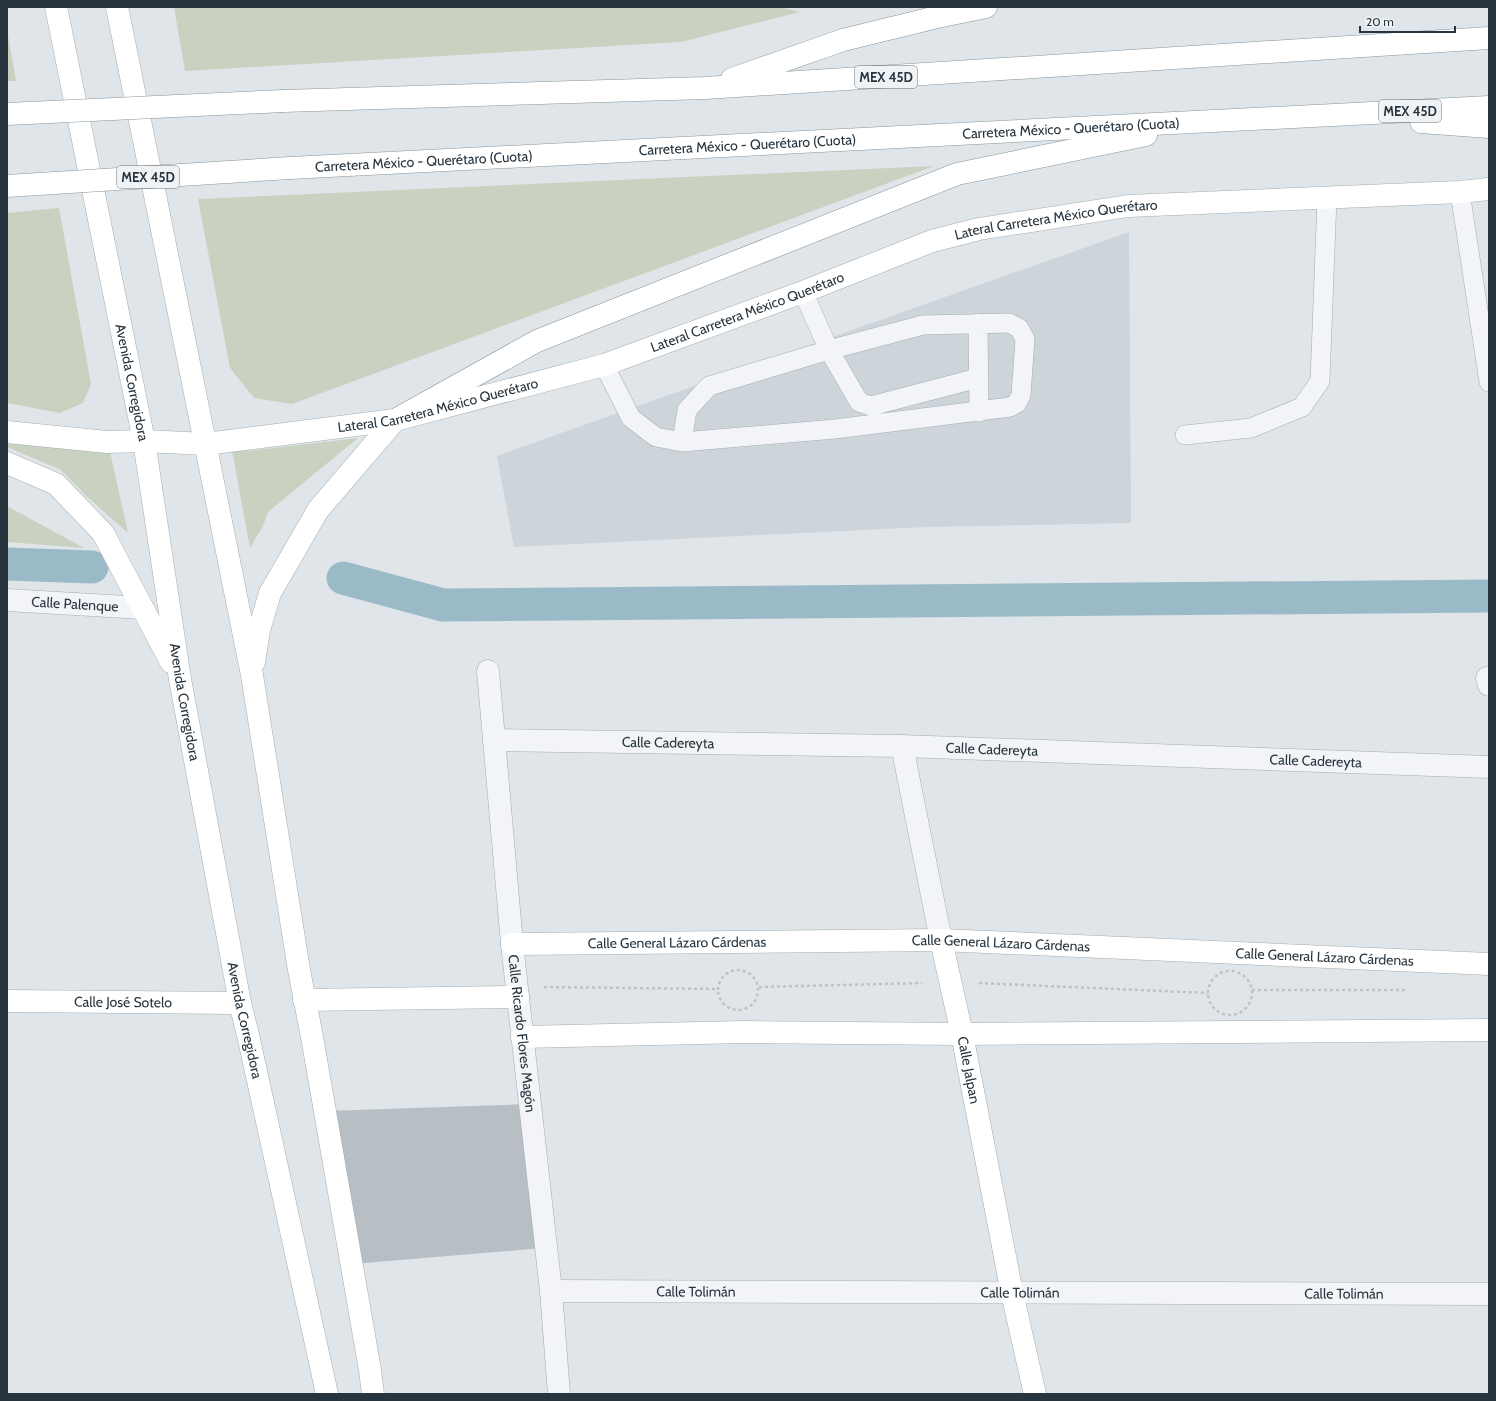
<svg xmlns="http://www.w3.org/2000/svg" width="1496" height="1401" viewBox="0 0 1496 1401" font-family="Cabin,sans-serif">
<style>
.built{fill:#cdd4da}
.green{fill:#c9d2c1}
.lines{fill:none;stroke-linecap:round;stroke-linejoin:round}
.canal{stroke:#9bbac7;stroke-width:33}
.building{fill:#b7bfc5}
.lane-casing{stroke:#a4adb2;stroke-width:20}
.street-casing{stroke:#a4adb2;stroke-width:23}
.secondary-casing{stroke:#a4adb2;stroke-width:23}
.highway-casing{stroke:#87959e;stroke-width:23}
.path{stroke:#bdc2c7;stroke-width:2.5;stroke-dasharray:3 3;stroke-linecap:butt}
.lane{stroke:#f2f4f7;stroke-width:19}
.street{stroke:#f2f4f7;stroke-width:22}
.secondary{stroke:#fff;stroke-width:22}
.highway{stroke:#fff;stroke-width:22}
.highway-bridge-casing{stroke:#87959e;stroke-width:23;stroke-linecap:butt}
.highway-bridge{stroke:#fff;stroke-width:22}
.labels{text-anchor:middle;stroke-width:3;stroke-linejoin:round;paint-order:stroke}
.shield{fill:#eff3f6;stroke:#646e76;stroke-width:1}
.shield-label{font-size:13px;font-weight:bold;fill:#28353f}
.street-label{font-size:14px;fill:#28353f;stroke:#eff3f6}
</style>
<rect width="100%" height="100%" fill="#dfe5e8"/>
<path class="built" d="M 1129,232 L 1131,523 L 925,527 L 514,547 L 497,456 Z"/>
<path class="green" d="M 174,7 L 779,7 L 800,12 L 681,42 L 185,71 Z
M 7,30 L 16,81 L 7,81 Z
M 934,166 L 292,404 L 254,398 L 230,368 L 198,199 Z
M 59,208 L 91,384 L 83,403 L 60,413 L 7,403 L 7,213 Z
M 358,438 L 268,512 L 263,526 L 250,548 L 232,451 L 248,451 Z
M 7,440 L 109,447 L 128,533 L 87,497 L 61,470 L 7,447 Z
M 7,506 L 84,548 L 7,542 Z"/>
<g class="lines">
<path class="canal" d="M 7,564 L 92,567
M 343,578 L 443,605 L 1489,596"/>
</g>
<path class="building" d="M 528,1104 L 543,1248 L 353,1264 L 328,1111 Z"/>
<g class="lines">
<defs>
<path id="lane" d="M 1460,192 L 1489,382
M 803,292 L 829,350 L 859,402 L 871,406 L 978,378
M 978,323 L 979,412
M 604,365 L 631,418 L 656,437 L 682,442 L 835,429 L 1010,407 L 1017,403 L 1021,395 L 1025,339 L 1019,328 L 1009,323 L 923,325 L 829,350 L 709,386 L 687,410 L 682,442
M 1185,435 L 1251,428 L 1302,407 L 1320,381 L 1327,198"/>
<g id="street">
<path id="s1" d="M 7,600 L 143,608"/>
<path id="s2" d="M 488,671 L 512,944 L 551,1291 L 559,1394"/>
<path d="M 1487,678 L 1489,685"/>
<path id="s3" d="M 494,740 L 902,746 L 1489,767"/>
<path d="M 902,746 L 941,940"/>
<path id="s4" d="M 551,1291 L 1489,1294"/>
</g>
<g id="secondary">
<path id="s5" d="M 56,7 L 144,441 L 180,679 L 240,1003 L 248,1035 L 327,1394"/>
<path d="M 117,7 L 252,675 L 299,970 L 312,1037 L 370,1370 L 373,1394"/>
<path id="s6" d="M 7,432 L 107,442 L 144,441 L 206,444 L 395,420 L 604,365 L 803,292 L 932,241 L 979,229 L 1128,206 L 1460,192 L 1489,189"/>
<path d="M 7,463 L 56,484 L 103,533 L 171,662"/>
<path d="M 254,662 L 259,630 L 270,593 L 284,569 L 318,510 L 395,420"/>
<path id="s7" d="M 941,940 L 962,1034 L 1012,1293 L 1035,1394"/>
<path id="s8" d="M 512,944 L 941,940 L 1489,964"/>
<path d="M 304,1000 L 518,997"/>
<path id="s9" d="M 7,1001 L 240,1003"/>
<path d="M 522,1037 L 744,1032 L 962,1034 L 1489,1030"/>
</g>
<g id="highway">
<path d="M 732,79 L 843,40 L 937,17 L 986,7"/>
<path d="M 283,101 L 705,88 L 1489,38"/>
<path d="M 1421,122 L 1489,127"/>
<path id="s10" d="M 290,168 L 1489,107"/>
<path d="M 395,420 L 537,341 L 957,174 L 1146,135"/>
</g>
</defs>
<use href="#lane" class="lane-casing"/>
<use href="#street" class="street-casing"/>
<use href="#secondary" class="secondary-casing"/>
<use href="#highway" class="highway-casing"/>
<path class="path" d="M718 990a20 20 0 1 1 40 0a20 20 0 1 1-40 0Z
M1208 993a22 22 0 1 1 44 0a22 22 0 1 1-44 0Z
M 979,983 L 1208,993
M 544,987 L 718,989
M 759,987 L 922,983
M 1252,990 L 1405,990"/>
<use href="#lane" class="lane"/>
<use href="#street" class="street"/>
<use href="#secondary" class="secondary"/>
<use href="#highway" class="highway"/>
<defs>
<path id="highway-bridge" d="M 7,114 L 283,101
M 7,186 L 290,168"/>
</defs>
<use href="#highway-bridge" class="highway-bridge-casing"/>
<use href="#highway-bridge" class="highway-bridge"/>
</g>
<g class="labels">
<g class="shield">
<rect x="855" y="66" width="62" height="22" rx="3"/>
<rect x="1379" y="100" width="62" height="22" rx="3"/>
<rect x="117" y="166" width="62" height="22" rx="3"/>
</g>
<g class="shield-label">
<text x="886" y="82">MEX 45D</text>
<text x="1410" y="116">MEX 45D</text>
<text x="148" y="182">MEX 45D</text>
</g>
<g class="street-label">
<text dy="5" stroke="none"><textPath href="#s10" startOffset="782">Carretera México - Querétaro (Cuota)</textPath></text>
<text dy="5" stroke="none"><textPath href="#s10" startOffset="458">Carretera México - Querétaro (Cuota)</textPath></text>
<text dy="5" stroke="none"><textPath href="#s10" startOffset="134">Carretera México - Querétaro (Cuota)</textPath></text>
<text dy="5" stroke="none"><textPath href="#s6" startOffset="1083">Lateral Carretera México Querétaro</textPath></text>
<text dy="5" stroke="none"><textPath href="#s6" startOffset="759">Lateral Carretera México Querétaro</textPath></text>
<text dy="5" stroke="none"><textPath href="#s5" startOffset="383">Avenida Corregidora</textPath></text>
<text dy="5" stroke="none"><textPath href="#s6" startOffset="435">Lateral Carretera México Querétaro</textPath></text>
<text dy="5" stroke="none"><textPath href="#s1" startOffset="68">Calle Palenque</textPath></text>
<text dy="5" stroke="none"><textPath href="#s5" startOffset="707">Avenida Corregidora</textPath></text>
<text dy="5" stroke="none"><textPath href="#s3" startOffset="174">Calle Cadereyta</textPath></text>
<text dy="5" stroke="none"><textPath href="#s3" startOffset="498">Calle Cadereyta</textPath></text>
<text dy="5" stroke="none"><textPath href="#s3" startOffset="822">Calle Cadereyta</textPath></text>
<text dy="5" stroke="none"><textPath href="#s8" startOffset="165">Calle General Lázaro Cárdenas</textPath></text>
<text dy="5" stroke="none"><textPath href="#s8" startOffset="489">Calle General Lázaro Cárdenas</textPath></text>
<text dy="5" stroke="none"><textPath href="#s8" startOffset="813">Calle General Lázaro Cárdenas</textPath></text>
<text dy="5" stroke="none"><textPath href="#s9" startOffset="116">Calle José Sotelo</textPath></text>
<text dy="5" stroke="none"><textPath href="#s5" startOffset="1031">Avenida Corregidora</textPath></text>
<text dy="5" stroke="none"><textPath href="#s2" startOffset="364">Calle Ricardo Flores Magón</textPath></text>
<text dy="5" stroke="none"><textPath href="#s7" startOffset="133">Calle Jalpan</textPath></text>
<text dy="5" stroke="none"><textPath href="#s4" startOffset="145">Calle Tolimán</textPath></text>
<text dy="5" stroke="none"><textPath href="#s4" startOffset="469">Calle Tolimán</textPath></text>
<text dy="5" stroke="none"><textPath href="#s4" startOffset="793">Calle Tolimán</textPath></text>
</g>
</g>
<rect width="1496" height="1401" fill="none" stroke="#28353f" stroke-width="16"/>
<path d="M1360 26v6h95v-6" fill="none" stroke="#28353f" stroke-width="2"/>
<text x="1366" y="26" font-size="12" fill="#28353f" stroke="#eff3f6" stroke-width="3" paint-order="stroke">20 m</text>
</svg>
